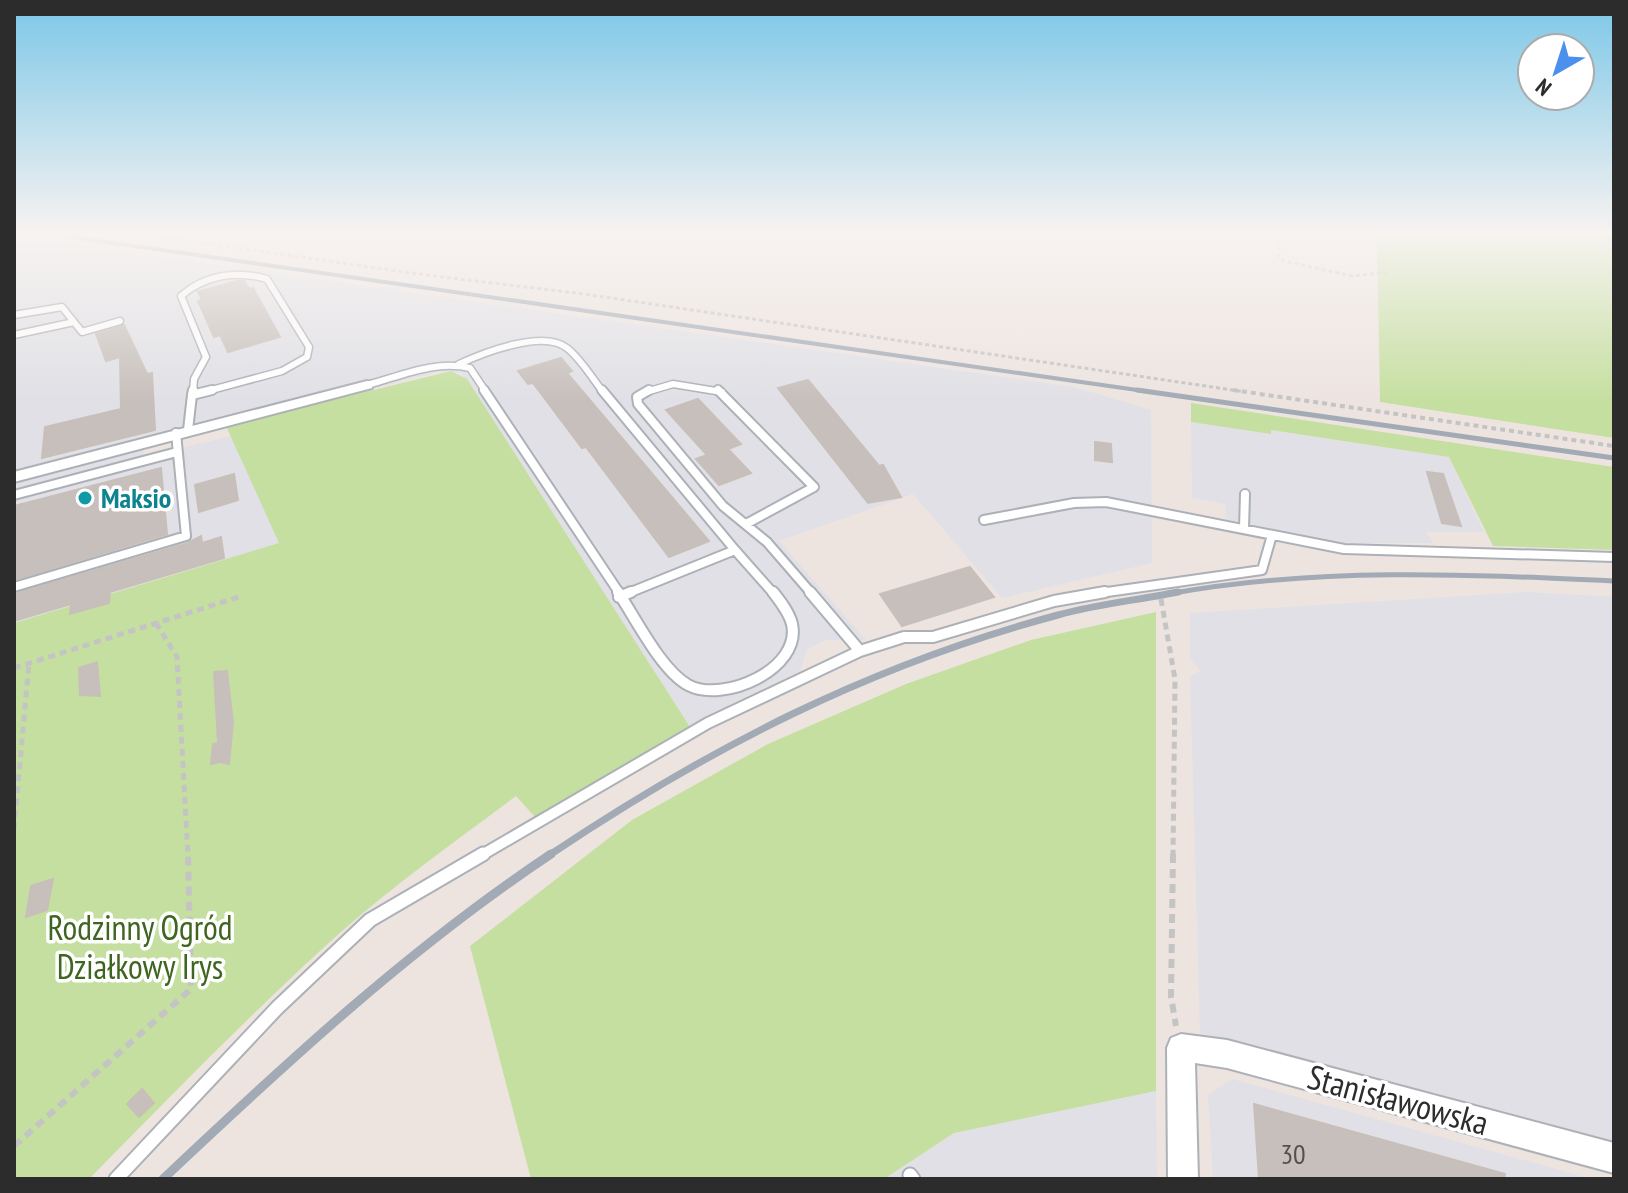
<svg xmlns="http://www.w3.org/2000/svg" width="1628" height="1193" viewBox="0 0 1628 1193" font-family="'PT Sans Narrow',sans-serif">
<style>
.industrial{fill:#e0e0e6}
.green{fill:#c5dfa0}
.building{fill:#c6bfbb;stroke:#c8bfb9;stroke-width:2}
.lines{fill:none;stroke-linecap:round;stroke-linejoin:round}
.lane-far3-casing{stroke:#acb1b7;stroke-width:9}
.lane-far2-casing{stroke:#acb1b7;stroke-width:12}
.lane-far1-casing{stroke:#acb1b7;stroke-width:14}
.lane-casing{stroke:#acb1b7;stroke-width:17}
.street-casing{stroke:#acb1b7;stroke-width:4}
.path-far3{stroke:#c4c4c4;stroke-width:3;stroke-dasharray:4 3;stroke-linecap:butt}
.path-far2{stroke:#c4c4c4;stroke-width:4;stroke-dasharray:5 4;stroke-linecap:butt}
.path-far1{stroke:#c4c4c4;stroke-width:5;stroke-dasharray:7 5;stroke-linecap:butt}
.path{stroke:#c4c4c4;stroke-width:6;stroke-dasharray:9 6;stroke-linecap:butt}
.lane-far3{stroke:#fff;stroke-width:6}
.lane-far2{stroke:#fff;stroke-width:8}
.lane-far1{stroke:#fff;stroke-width:10}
.lane{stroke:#fff;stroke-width:13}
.street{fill:#fff;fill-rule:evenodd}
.rail-far3{stroke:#a2aab5;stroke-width:4}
.rail-far2{stroke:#a2aab5;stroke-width:5}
.rail-far1{stroke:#a2aab5;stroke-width:7}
.rail{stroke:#a2aab5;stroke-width:9}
.culture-dot{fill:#0f9aa8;stroke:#fff;stroke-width:3}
.labels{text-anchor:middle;stroke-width:7;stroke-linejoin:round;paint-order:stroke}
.culture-label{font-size:28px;font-weight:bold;fill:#0d838f;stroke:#fff;text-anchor:start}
.near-number-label{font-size:28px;fill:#525150}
.near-park-label{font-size:34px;fill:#3f6620;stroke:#fff}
.near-street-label{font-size:34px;fill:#2c2c2c;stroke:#fff}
</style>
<rect width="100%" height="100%" fill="#ede4e0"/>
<path class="industrial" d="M 21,237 L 1074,387 L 1151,410 L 1152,563 L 1002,598 L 913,494 L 779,541 L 866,640 L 825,640 L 806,650 L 801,671 L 742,698 L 690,727 L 461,373 L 437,372 L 369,390 L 365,382 L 14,470 L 14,239 Z
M 1191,422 L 1270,434 L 1270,430 L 1449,457 L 1484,532 L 1426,532 L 1433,543 L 1340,543 L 1226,519 L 1225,504 L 1192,498 Z
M 231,436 L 279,543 L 14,623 L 14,482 L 143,449 L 144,457 Z
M 1526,592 L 1614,597 L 1614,1144 L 1200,1033 L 1190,676 L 1201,671 L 1190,659 L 1190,613 Z
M 1232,1079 L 1592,1179 L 1213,1179 L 1208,1095 Z
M 1156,1091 L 1157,1179 L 884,1179 L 954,1133 Z"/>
<path class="green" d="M 1377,234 L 1614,234 L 1614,438 L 1380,402 Z
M 451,371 L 467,379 L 690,727 L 535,817 L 516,796 C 457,840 397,883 342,931 C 254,1010 172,1095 89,1179 L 14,1179 L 14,623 L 279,543 L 226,426 Z
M 1191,403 L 1614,467 L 1614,550 L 1493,546 L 1449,457 L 1271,430 L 1271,434 L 1191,422 Z
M 1156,612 L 1156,1091 L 954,1133 L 884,1179 L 531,1179 L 470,946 L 632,820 L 768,744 L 906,684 L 1031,640 Z"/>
<path class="building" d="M 236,281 L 244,281 L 249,289 L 253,288 L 280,337 L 228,352 L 220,335 L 214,337 L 198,301 L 202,300 L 198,292 Z
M 124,325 L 147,374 L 152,373 L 155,430 L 42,458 L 45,427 L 121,409 L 120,357 L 106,361 L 96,334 Z
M 561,358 L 572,371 L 567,373 L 709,541 L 669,557 L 586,447 L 582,448 L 533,383 L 528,384 L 518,371 Z
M 808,380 L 879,466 L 883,465 L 901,497 L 868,503 L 778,388 Z
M 698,399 L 741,444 L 728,449 L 751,473 L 719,485 L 696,459 L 707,455 L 666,410 Z
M 1095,442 L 1111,444 L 1112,462 L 1095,460 Z
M 161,468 L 167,534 L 14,580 L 14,506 Z
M 1427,472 L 1443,474 L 1461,526 L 1442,523 Z
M 234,474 L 238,500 L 199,512 L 195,485 Z
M 201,536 L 202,543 L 221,537 L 224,558 L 110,592 L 109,603 L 70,614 L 71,604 L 14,621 L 14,594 L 188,543 Z
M 970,567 L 994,597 L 902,626 L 880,594 Z
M 97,662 L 100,696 L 80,695 L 79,668 Z
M 227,671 L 233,722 L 229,764 L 220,762 L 211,764 L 213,744 L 218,743 L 214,672 Z
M 53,879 L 47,910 L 26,917 L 31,886 Z
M 142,1089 L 154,1103 L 139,1117 L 127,1104 Z
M 1254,1104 L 1505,1174 L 1504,1179 L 1259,1179 Z"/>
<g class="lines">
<defs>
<path id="lane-far3" d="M 14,315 L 62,307 L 82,332 L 120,321
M 14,335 L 74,322
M 459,364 C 483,353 543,329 567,348 C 581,359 592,378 603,392
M 367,385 C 401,376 434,360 470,368 L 486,392
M 193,392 L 194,379 L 206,357 L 181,296 C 205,275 236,270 267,279 L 309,347 L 307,357 L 282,371 L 204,392
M 646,392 L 673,384 L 722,392"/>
<path id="lane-far2" d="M 484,390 L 620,594
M 602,390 L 735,550 L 626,594
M 649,390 L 637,397 L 638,404 L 723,506 L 767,542 L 812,594
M 718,390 L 814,487 L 746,524
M 192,395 L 193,390
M 192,395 L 212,390
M 188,430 L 192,395
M 14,495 L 177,452
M 984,520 L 1074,503 L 1106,502 L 1344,549 L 1614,557
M 1244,529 L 1245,494
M 735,550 L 774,594
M 14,587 L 186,536 L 176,433
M 1093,594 L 1262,570 L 1272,535"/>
<path id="lane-far1" d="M 618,592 C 636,619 661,670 688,685 C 723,704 802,669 792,624 C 789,612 780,601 773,592
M 810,592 L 860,651
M 619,597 L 631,592
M 480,856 L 708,723 L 860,651 L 904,637 L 933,637 L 1054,601 L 1105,592"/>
<path id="lane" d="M 910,1175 L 913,1179
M 116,1179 L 277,1008 L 370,920 L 483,854"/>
<path id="street" d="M 367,381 L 372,382 L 372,388 L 14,482 L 14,472 Z
M 1181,1034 L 1227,1040 L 1614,1143 L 1614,1173 L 1227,1068 L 1195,1063 L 1198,1179 L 1168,1179 L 1167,1048 L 1171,1038 Z"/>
</defs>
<use href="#lane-far3" class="lane-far3-casing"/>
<use href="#lane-far2" class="lane-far2-casing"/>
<use href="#lane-far1" class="lane-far1-casing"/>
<use href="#lane" class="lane-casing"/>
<use href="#street" class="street-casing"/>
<path class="path-far3" d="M 142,234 L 418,274 L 584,294 L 1246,392
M 1273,234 L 1278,241 L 1279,258 L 1284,261 L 1352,276 L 1389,272"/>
<path class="path-far2" d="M 1233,390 L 1614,446"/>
<path class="path-far1" d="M 1161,599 L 1175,679 L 1173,856
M 156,623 L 177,657 L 188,856
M 14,668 L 242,596
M 14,829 L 29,663"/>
<path class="path" d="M 1173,854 L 1171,997 L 1176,1026
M 14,1146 L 191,989 L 188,854"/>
<use href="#lane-far3" class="lane-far3"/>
<use href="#lane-far2" class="lane-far2"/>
<use href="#lane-far1" class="lane-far1"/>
<use href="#lane" class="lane"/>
<use href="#street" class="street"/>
<path class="rail-far3" d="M 51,234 L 1151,392"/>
<path class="rail-far2" d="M 1137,390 L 1614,458
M 1168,594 C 1315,567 1465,574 1614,581"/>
<path class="rail-far1" d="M 548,856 C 711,747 868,666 1058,615 C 1097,604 1139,600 1178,592"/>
<path class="rail" d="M 163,1179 C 286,1063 410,948 551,854"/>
</g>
<linearGradient id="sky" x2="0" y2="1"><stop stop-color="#7cc7e8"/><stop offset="0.58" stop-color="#f7f3f1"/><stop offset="1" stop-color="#f7f3f1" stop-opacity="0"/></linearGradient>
<rect width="1628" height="401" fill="url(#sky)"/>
<circle class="culture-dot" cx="85" cy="498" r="8"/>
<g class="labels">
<g class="culture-label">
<text x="101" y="508">Maksio</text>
</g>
<g class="near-number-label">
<text x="1293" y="1164">30</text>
</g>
<g class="near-park-label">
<text x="140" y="940">Rodzinny Ogród<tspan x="140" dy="39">Działkowy Irys</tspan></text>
</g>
<g class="near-street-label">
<text transform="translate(1398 1100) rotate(15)" y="12">Stanisławowska</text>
</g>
</g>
<rect width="1628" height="1193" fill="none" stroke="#2c2c2c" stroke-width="32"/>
<g transform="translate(1556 72) rotate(219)"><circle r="38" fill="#ffffff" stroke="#ababab" stroke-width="2"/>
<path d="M0-6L14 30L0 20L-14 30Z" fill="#4c90ee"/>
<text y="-12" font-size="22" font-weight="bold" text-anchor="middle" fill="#2c2c2c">N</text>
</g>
</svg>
